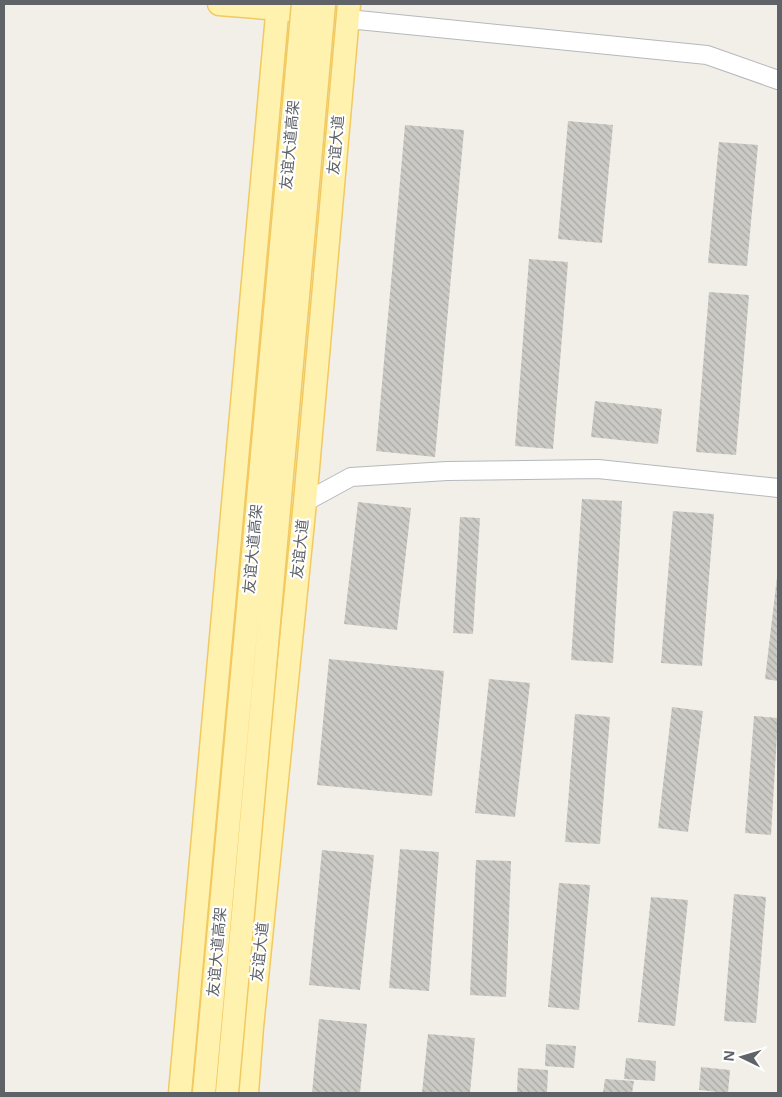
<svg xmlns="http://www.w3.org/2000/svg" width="782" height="1097" viewBox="0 0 782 1097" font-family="'Noto Sans','Noto Sans SC',sans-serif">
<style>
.building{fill:url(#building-back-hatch)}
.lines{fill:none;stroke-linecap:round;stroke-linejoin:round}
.minor-casing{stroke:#b5b8bc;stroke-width:20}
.major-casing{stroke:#f2c960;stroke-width:25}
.minor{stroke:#fff;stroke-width:18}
.major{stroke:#fff2af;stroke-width:22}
.major-bridge-casing{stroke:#f2c960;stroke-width:25;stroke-linecap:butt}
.major-bridge{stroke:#fff2af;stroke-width:22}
.labels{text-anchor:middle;stroke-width:4.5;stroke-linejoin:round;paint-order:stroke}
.street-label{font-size:15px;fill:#5f6368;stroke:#fff}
</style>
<defs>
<pattern id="building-back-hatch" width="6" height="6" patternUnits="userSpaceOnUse" patternTransform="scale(1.25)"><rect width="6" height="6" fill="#cccac5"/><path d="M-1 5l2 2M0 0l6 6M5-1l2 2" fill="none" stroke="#a9a8a4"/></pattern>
</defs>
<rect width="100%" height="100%" fill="#f1efe8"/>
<path class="building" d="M 568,121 L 613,125 L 602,243 L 558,239 Z
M 405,125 L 464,130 L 435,457 L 376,451 Z
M 719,142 L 758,145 L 747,266 L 708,263 Z
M 529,259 L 568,262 L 553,449 L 515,446 Z
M 709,292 L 749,295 L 736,455 L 696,452 Z
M 595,401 L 662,409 L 658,444 L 591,437 Z
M 582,499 L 622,501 L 613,663 L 571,660 Z
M 358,502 L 411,508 L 397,630 L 344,624 Z
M 673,511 L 714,514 L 702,666 L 661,663 Z
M 460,517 L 480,518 L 473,634 L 453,633 Z
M 777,577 L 778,577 L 778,681 L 765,679 Z
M 329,659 L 444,671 L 432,796 L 317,785 Z
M 489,679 L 530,683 L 515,817 L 475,813 Z
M 672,707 L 703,711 L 688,832 L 658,828 Z
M 575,714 L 610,717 L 600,844 L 565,842 Z
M 754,716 L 778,718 L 771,835 L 745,833 Z
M 400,849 L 439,852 L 429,991 L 389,988 Z
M 322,850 L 374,855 L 360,990 L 309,985 Z
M 476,860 L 511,861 L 506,997 L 470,995 Z
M 559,883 L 590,885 L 579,1010 L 548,1007 Z
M 734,894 L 766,897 L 756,1023 L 724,1021 Z
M 651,897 L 688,900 L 675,1026 L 638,1022 Z
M 319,1019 L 367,1024 L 360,1093 L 312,1093 Z
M 428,1034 L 475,1038 L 470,1093 L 422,1093 Z
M 546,1044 L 576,1046 L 574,1068 L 545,1066 Z
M 626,1058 L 656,1061 L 655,1081 L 624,1079 Z
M 701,1067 L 730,1070 L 728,1093 L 699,1090 Z
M 518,1068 L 548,1070 L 547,1093 L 517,1093 Z
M 605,1079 L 634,1081 L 632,1093 L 603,1093 Z"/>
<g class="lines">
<defs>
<path id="minor" d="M 348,19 L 707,55 L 778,80
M 305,502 L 351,477 L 447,471 L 598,469 L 778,488"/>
<path id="major" d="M 219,4 L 292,10
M 180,1093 L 278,4
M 247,1093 L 252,1027 L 305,502 L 349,4"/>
</defs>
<use href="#minor" class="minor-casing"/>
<use href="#major" class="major-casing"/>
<use href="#minor" class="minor"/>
<use href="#major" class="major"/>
<defs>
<path id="major-bridge" d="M 204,1093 L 303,4
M 227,1093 L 324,4"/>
</defs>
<use href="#major-bridge" class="major-bridge-casing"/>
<use href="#major-bridge" class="major-bridge"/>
</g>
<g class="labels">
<g class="street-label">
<text transform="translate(290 145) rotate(-85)" y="5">友谊大道高架</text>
<text transform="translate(336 145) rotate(-85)" y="5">友谊大道</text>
<text transform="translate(253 549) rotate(-85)" y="5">友谊大道高架</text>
<text transform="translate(300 549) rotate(-84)" y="5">友谊大道</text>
<text transform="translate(217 952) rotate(-85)" y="5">友谊大道高架</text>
<text transform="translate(260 952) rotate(-84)" y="5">友谊大道</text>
</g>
</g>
<rect width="782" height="1097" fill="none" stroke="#5f6368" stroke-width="10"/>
<g transform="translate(742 1057) rotate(275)" stroke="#ffffff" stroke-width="4" paint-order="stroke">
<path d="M0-4L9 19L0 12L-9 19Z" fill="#5f6368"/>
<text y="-8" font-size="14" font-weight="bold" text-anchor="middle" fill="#5f6368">N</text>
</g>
</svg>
